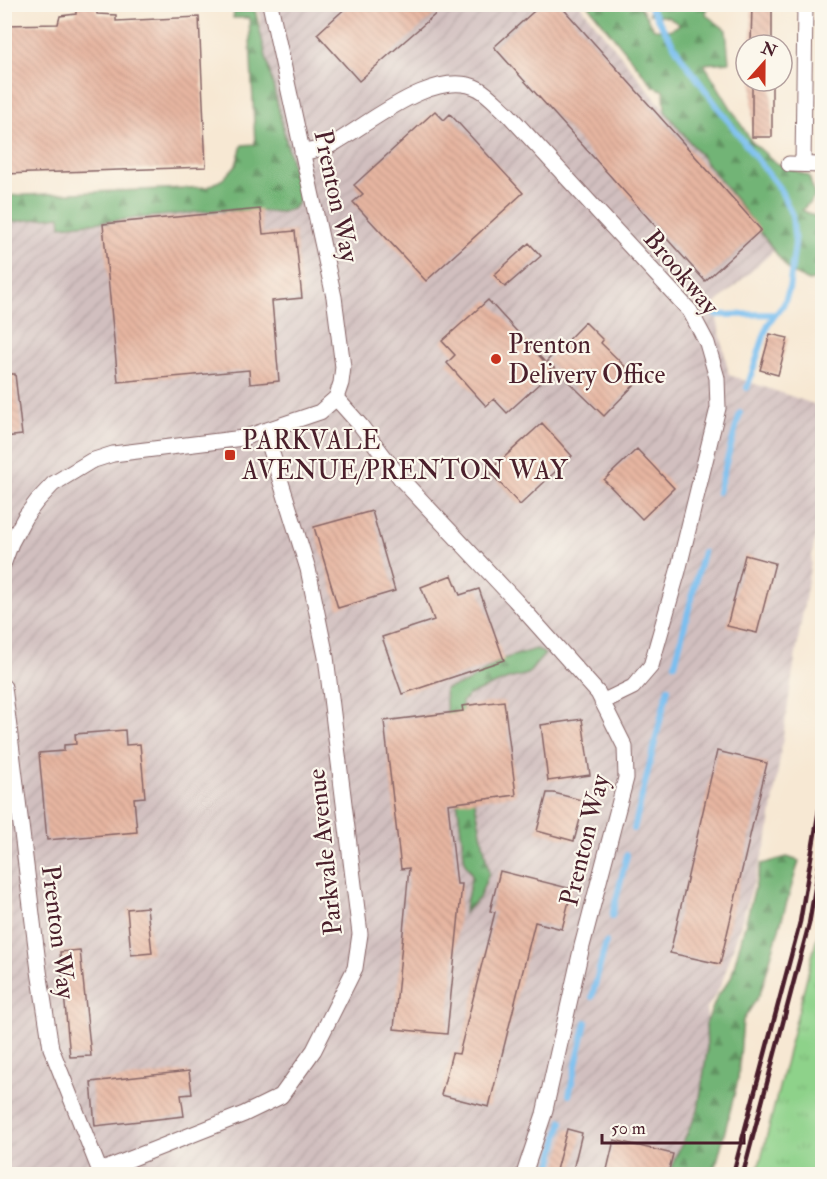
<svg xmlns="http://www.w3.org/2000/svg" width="827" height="1179" viewBox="0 0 827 1179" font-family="'IM FELL Double Pica',serif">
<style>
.industrial{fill:url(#industrial-furrows)}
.grass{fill:url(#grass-tufts);stroke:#6c785a;stroke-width:1.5}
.forest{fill:url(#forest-firs);stroke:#5e6a50;stroke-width:1.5}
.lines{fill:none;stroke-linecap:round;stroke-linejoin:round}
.stream{stroke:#7abff0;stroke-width:6}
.building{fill:url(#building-back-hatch)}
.street-casing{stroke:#876566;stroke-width:17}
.street{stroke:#fff;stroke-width:15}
.rail{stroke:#4a1f2b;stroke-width:4.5}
.poi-dot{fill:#c8321e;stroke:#fbf7ec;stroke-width:2}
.labels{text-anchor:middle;stroke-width:4.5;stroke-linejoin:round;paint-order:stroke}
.street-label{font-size:26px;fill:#4a1f2b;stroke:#fbf7ec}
.poi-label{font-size:26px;fill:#4a1f2b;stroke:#fbf7ec;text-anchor:start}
</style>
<defs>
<pattern id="industrial-furrows" width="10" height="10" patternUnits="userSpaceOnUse" patternTransform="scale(1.5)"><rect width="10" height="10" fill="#d1bfbf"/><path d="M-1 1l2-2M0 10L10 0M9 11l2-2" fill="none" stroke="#b5a4a4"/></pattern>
<pattern id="grass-tufts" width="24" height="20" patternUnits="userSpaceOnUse" patternTransform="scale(1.5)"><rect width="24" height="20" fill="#8ed28a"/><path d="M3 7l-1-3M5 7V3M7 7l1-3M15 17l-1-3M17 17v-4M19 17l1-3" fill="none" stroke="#7cb477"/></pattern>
<pattern id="forest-firs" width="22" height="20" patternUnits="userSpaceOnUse" patternTransform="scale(1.5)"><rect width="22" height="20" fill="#72b476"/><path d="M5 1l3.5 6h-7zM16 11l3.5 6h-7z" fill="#609261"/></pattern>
<pattern id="building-back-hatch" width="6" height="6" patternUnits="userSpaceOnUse" patternTransform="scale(1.5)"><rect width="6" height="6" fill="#e6b5a0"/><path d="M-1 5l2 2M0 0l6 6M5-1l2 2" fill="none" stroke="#c79b8a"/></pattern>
</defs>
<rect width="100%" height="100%" fill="#fbf7ec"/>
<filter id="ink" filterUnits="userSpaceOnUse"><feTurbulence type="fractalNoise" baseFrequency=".0167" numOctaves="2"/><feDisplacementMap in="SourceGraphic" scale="12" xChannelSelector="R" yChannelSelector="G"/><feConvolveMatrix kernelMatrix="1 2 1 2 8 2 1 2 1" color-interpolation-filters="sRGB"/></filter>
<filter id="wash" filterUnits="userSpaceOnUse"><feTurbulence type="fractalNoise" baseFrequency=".008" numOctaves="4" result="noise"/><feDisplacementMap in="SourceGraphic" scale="24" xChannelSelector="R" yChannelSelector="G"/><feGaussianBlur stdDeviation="1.35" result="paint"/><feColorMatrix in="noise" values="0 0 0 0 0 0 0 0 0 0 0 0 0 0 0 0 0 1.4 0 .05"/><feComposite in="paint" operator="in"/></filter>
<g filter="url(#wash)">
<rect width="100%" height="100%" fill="#f7e8d3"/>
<path class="industrial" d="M 259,5 L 580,5 L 654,97 L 780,245 L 714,305 L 729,375 L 822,407 L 822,495 L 791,684 L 768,837 L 727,967 L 721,985 L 706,1010 L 718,1097 L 675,1174 L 5,1174 L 4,942 L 13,940 L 4,854 L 5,202 L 276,183 L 267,141 Z"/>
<path class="grass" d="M 822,917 L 822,1174 L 756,1174 L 761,1159 Z"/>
<path class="forest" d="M 588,5 L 639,5 L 654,29 L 669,30 L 680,25 L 668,17 L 649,14 L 651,5 L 707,5 L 706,15 L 726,30 L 729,62 L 704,64 L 751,141 L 776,163 L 809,176 L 815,197 L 802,210 L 822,220 L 822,278 L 809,281 L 790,272 L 743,209 L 665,111 L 664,91 L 653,86 Z
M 255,10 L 300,199 L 294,208 L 282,212 L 218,210 L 61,226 L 60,216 L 5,223 L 4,196 L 208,187 L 223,179 L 236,165 L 242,145 L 255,144 L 249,18 L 233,18 L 234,12 Z
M 536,649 L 545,654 L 528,674 L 508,679 L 469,695 L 462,702 L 472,787 L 489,873 L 479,898 L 464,913 L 472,875 L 465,863 L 448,729 L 445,689 L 466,683 L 503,659 Z
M 787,857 L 799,861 L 760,994 L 743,1020 L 738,1080 L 714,1174 L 671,1174 L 674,1160 L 698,1111 L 707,1051 L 706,1024 L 717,997 L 731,978 L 761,864 Z"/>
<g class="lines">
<path class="stream" d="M 648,4 L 684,61 L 749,149 L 780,189 L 792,215 L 795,243 L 789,289 L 784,304 L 768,324 L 747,388
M 715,315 L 775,314
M 718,492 L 740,413
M 675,664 L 703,552
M 634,829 L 668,688
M 612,916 L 627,855
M 592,997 L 606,942
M 569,1095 L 586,1022
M 549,1174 L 562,1121"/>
</g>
<g id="blocks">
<path class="building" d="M 76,4 L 96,4 L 97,14 L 116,15 L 116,21 L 199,17 L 206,167 L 4,174 L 4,25 L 58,24 L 60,16 L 76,14 Z
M 350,4 L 447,4 L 359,81 L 317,34 Z
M 542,4 L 559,4 L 761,230 L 705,281 L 494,47 Z
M 752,4 L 772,4 L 772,45 L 751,45 Z
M 752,81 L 772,81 L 772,137 L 752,137 Z
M 435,111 L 444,120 L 450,114 L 523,193 L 426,281 L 353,202 L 363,194 L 354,185 Z
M 260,209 L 263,234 L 295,231 L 302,298 L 272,301 L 279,381 L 250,384 L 249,370 L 118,382 L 103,224 Z
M 529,243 L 541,256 L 505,287 L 494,275 Z
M 488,300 L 553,371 L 507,413 L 494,399 L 486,406 L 447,363 L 455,355 L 442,341 Z
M 585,322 L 603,340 L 601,343 L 639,380 L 604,416 L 547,361 Z
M 770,334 L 788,338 L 778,375 L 760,370 Z
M 4,374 L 15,374 L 22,435 L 4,437 Z
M 542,423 L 572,456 L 520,505 L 489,471 Z
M 637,449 L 674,488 L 642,519 L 604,480 Z
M 372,511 L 395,591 L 338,608 L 314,527 Z
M 745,555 L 775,563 L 757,633 L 727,626 Z
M 452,575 L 460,595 L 479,589 L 504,660 L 402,694 L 382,637 L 434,620 L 421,587 Z
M 504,701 L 516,795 L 448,804 L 457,884 L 462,884 L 447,1034 L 394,1029 L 409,868 L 401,869 L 384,721 L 463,711 L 462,706 Z
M 582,719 L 590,775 L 548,781 L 541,725 Z
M 125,730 L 126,745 L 140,744 L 145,797 L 134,798 L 137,832 L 47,840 L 39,753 L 64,751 L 64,745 L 76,744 L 75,734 Z
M 717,751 L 767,763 L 720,964 L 670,953 Z
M 547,793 L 554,793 L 585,801 L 574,841 L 537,831 Z
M 500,871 L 572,889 L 562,929 L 535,922 L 489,1107 L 441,1095 L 452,1053 L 459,1054 L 495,912 L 490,911 Z
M 147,907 L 152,953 L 131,955 L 127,909 Z
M 80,950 L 91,1056 L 70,1057 L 60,952 Z
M 189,1071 L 192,1094 L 181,1095 L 184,1116 L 95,1126 L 91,1082 Z
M 567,1129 L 582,1133 L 572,1174 L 555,1174 Z
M 614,1140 L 673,1154 L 668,1174 L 606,1174 Z"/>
</g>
</g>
<g filter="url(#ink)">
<use href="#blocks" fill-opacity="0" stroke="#876566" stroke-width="1.5"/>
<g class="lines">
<defs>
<path id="street" d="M 302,153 C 312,150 324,149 333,144 C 369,124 436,66 479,89 C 488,94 499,106 507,113 L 690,311 L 707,343 L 717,378 L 718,408 L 678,571 L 651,666 L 633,687 L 602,702
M 789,164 L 820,165
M 803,164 L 805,4
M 336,398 L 361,426 L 401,479 L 515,600 L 598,693 L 625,747 L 626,778 L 582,946 L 544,1114 L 524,1174
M 4,562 L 11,543 L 25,517 L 37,501 L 53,484 L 91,461 L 113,454 L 243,438 L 320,412 L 336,398 L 341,383 L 343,367 L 334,297 L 270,4
M 4,687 L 39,971 L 51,1048 L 101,1174
M 100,1171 L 244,1114 L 281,1096 L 314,1050 L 355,968 L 360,934 L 326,657 L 308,569 L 265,431"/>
</defs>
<use href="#street" class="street-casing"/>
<use href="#street" class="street"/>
<path class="rail" d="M 733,1174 L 800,922 L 822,792
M 743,1174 L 809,924 L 822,848"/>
</g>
</g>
<g class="poi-dot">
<circle cx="496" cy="359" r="6"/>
<rect x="224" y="449" width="12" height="12" rx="3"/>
</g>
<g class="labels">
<g class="street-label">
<text transform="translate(337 196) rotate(78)" y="9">Prenton Way</text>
<text transform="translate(682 272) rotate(50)" y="9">Brookway</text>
<text transform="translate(584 840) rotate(-76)" y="9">Prenton Way</text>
<text transform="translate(324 852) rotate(-96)" y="9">Parkvale Avenue</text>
<text transform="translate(59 932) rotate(83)" y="9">Prenton Way</text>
</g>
<g class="poi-label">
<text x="508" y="353">Prenton<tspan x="508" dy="30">Delivery Office</tspan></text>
<text x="242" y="449">PARKVALE<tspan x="242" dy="30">AVENUE/PRENTON WAY</tspan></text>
</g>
</g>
<rect width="827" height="1179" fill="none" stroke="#fbf7ec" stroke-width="24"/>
<g transform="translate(764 63) rotate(21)"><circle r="28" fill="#fbf7ec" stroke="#b4a19f" stroke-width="1.5"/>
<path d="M0-4.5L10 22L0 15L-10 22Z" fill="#c8321e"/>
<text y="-9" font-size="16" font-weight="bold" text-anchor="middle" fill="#4a1f2b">N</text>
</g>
<path d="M602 1134v9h142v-9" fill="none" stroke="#4a1f2b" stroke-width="3"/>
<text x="611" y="1134" font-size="18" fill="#4a1f2b" stroke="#fbf7ec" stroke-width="4.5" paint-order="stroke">50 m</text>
</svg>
